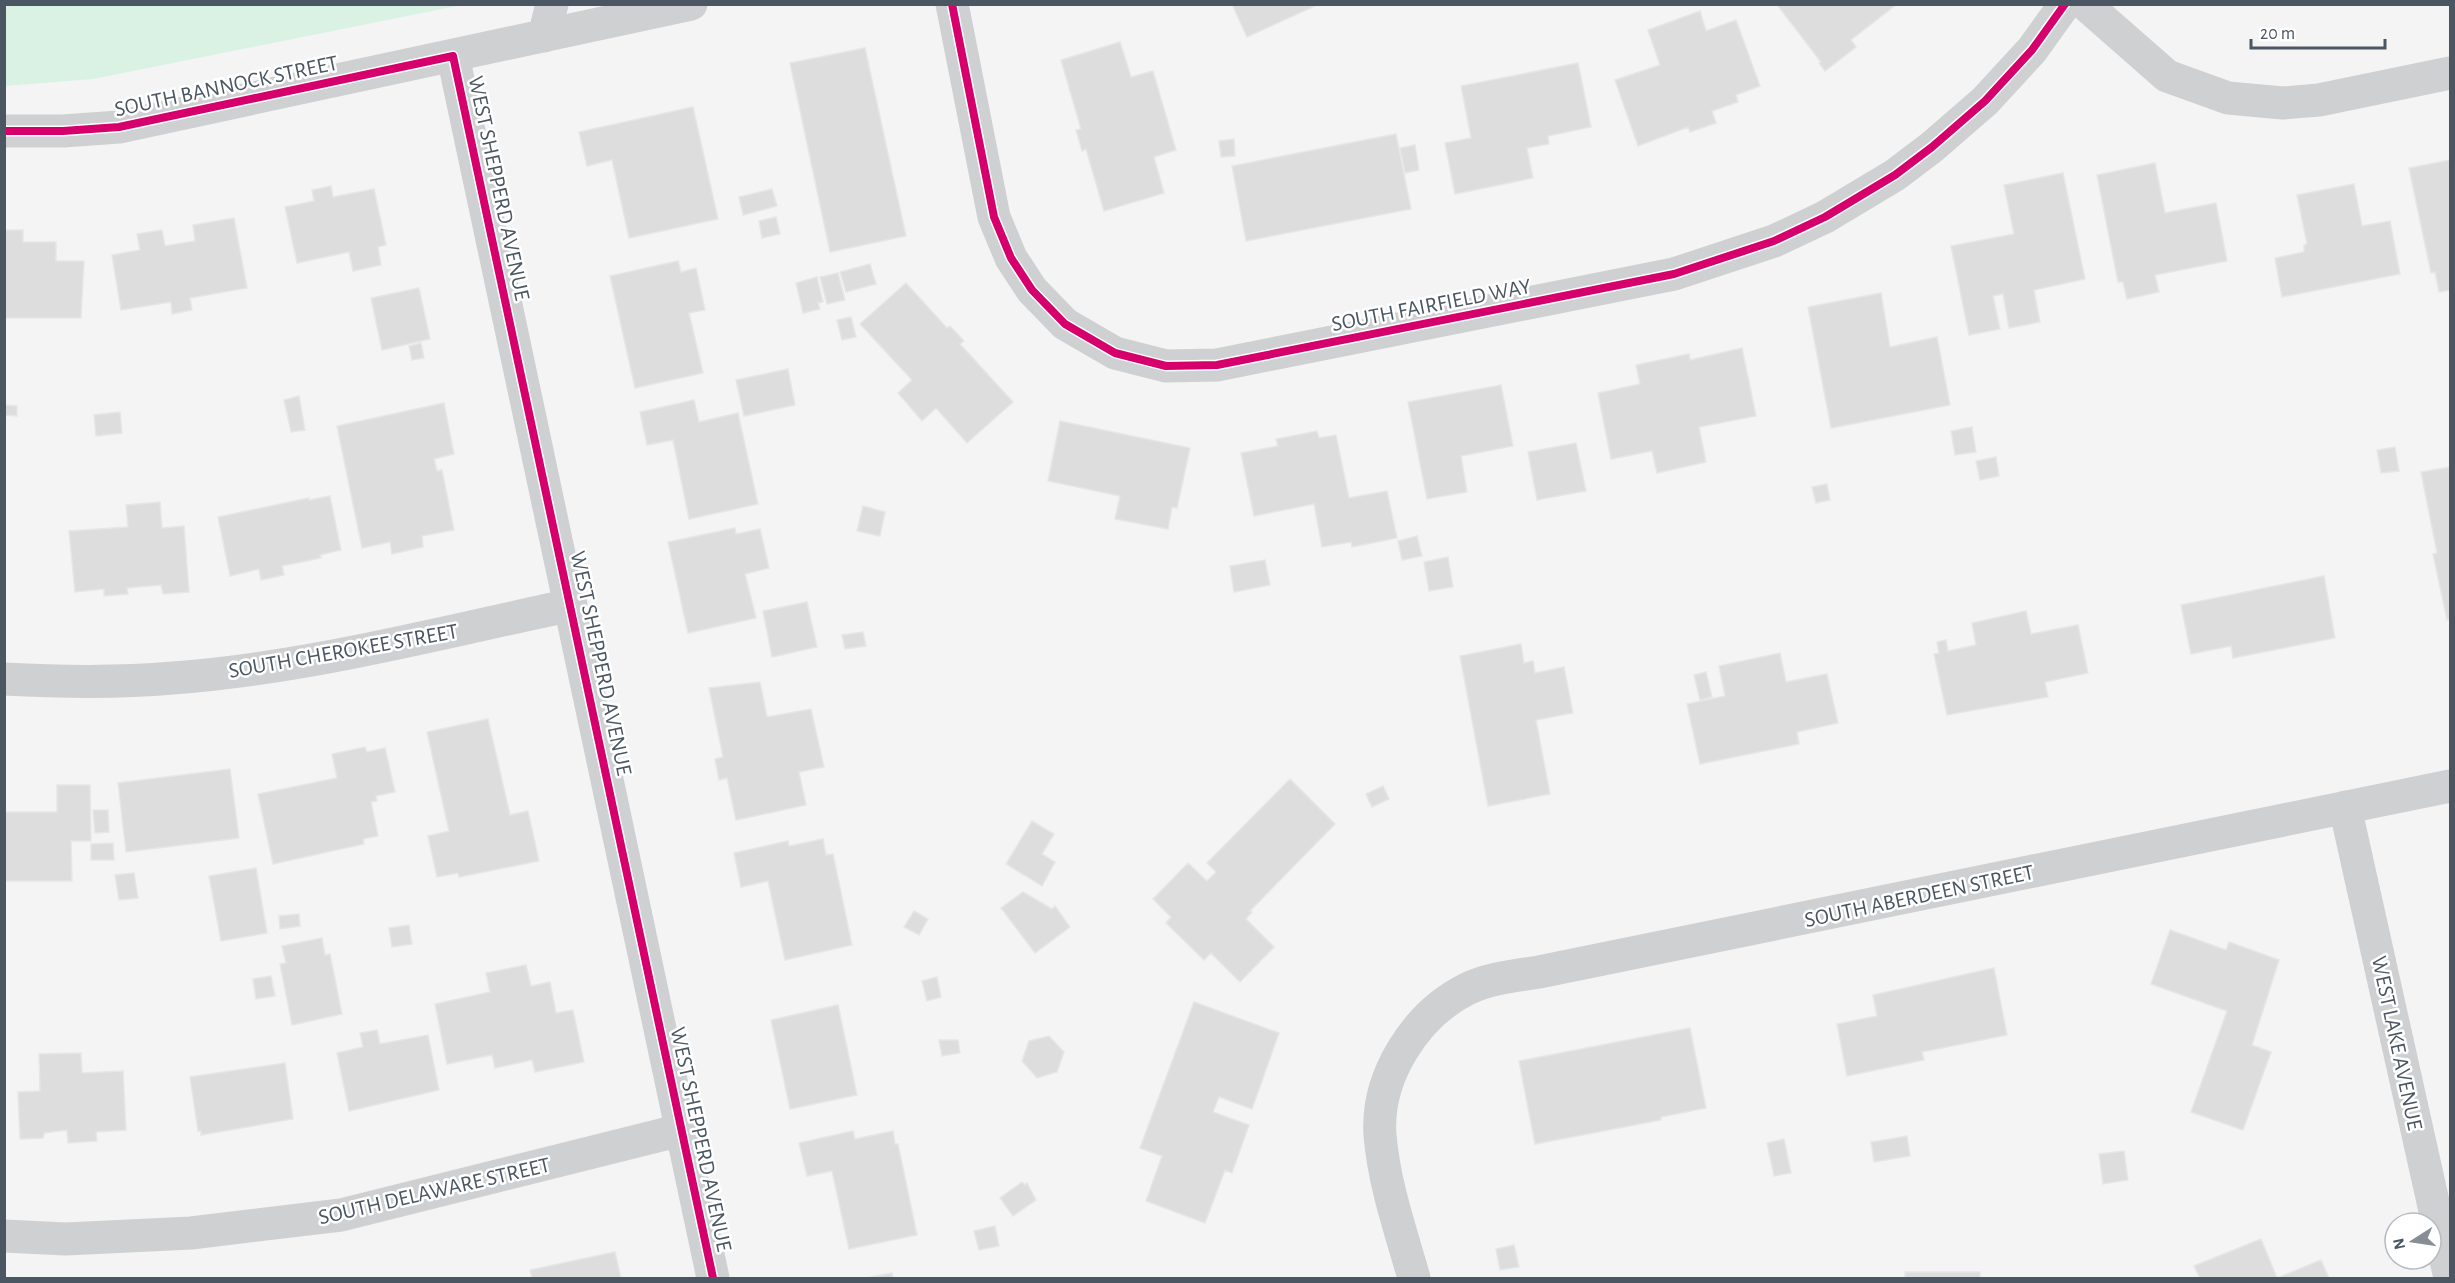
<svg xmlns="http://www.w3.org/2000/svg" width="2455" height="1283" viewBox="0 0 2455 1283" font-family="'Alegreya Sans',sans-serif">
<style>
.green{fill:#d9f2e3}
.building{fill:#ddddde;stroke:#e5e6e7;stroke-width:1.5}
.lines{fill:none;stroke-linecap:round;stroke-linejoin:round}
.minor{stroke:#ced0d2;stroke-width:33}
.cycleway-casing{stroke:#fff;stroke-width:11}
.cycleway{stroke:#d6006c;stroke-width:8}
.labels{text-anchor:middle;stroke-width:5;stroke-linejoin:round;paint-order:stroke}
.street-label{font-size:22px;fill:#4a5661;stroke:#fff}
</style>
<rect width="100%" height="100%" fill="#f4f4f4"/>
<path class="green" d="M 5,4 L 462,4 L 462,5 L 93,79 L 5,86 Z"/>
<path class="building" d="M 1232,4 L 1319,4 L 1247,37 Z
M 1780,4 L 1897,4 L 1851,40 L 1856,47 L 1825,71 L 1819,63 L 1821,62 L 1778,6 Z
M 1700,11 L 1706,31 L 1736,20 L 1760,86 L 1736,95 L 1738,102 L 1712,111 L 1716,123 L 1690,132 L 1688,127 L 1638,146 L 1615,80 L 1660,65 L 1648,30 Z
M 1120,42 L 1131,77 L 1153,71 L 1176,150 L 1154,157 L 1164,193 L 1104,211 L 1086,149 L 1082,151 L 1076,130 L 1081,129 L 1061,60 Z
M 865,48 L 906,236 L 830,252 L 790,63 Z
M 1578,63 L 1591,127 L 1548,136 L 1549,144 L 1527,148 L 1533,178 L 1455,194 L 1445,143 L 1471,138 L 1461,86 Z
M 693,107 L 718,219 L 629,238 L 612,160 L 587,166 L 579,132 Z
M 1396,134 L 1411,209 L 1246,241 L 1232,166 Z
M 1234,139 L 1235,156 L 1221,157 L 1219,141 Z
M 1415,145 L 1419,170 L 1405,173 L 1400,148 Z
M 2450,160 L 2450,290 L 2439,292 L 2435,272 L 2431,273 L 2409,168 Z
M 2155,163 L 2165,213 L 2216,203 L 2227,261 L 2155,275 L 2159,292 L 2127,299 L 2123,282 L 2118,282 L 2097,175 Z
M 2063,173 L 2085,279 L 2034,290 L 2040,322 L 2009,328 L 2003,294 L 1993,296 L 2000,329 L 1969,335 L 1951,246 L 2014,234 L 2004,185 Z
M 2354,184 L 2362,226 L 2390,221 L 2400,274 L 2282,297 L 2275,258 L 2304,252 L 2304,245 L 2307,244 L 2297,195 Z
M 331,186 L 333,197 L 374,189 L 386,245 L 378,247 L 381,265 L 353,271 L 349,252 L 297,263 L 285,207 L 314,201 L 312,190 Z
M 772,189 L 777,206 L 743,215 L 739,197 Z
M 776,217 L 780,234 L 762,238 L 759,221 Z
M 234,218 L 247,288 L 190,298 L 192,310 L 172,314 L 171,302 L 121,310 L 112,255 L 140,250 L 137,234 L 162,230 L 165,246 L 195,241 L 193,225 Z
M 4,230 L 23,230 L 23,242 L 56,242 L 56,261 L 84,261 L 81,318 L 4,318 Z
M 678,261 L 681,272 L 696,268 L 705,310 L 689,313 L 703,373 L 635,388 L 610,276 Z
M 870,264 L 876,284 L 846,292 L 840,272 Z
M 838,273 L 845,300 L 827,304 L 820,277 Z
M 817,277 L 823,302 L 818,303 L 820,309 L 803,313 L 796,283 Z
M 906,283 L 947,328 L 950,326 L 964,341 L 960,344 L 1013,402 L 967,443 L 936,408 L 922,421 L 898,393 L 912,380 L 860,324 Z
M 419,288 L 430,339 L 382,350 L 371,298 Z
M 1881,293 L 1890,347 L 1937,337 L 1950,405 L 1831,428 L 1808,307 Z
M 851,317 L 856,337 L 842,340 L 837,320 Z
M 421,343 L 424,358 L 412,360 L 409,346 Z
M 1742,348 L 1756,416 L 1699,427 L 1706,462 L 1657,473 L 1652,451 L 1611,459 L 1598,393 L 1640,384 L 1636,365 L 1689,354 L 1690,360 Z
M 788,369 L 795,405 L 744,416 L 736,380 Z
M 1501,385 L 1513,446 L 1461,456 L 1467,492 L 1427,499 L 1408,402 Z
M 299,396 L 305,430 L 291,432 L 284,400 Z
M 694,400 L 699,422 L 738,413 L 758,504 L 689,519 L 673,440 L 647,445 L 640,412 Z
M 444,403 L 454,454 L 434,459 L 437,471 L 442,470 L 454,530 L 422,536 L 423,547 L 392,554 L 390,542 L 362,548 L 337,426 Z
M 4,405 L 17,406 L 17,416 L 4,415 Z
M 120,412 L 122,433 L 96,436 L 94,415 Z
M 1060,421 L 1190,448 L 1177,508 L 1172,507 L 1168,529 L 1115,519 L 1120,496 L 1048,481 Z
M 1972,427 L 1976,452 L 1955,455 L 1951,431 Z
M 1317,431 L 1319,438 L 1336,435 L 1349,498 L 1387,491 L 1397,538 L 1352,547 L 1351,542 L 1322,547 L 1314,504 L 1254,516 L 1241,453 L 1278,446 L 1276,439 Z
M 1576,443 L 1586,491 L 1537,500 L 1528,452 Z
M 2395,447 L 2399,471 L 2381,473 L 2377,450 Z
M 1996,457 L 1999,476 L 1980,480 L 1976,461 Z
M 2450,467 L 2450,619 L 2447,620 L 2433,554 L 2437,553 L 2421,472 Z
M 1827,484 L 1830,500 L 1816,503 L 1812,487 Z
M 330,496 L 341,550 L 320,555 L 321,558 L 282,566 L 284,575 L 261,580 L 259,569 L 230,576 L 218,517 L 309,498 L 309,500 Z
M 160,502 L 162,528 L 184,526 L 189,592 L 163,594 L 161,585 L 127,588 L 128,594 L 104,596 L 104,589 L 75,592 L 69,531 L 128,527 L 126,505 Z
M 863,506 L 885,512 L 880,536 L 857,531 Z
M 735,528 L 736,534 L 760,529 L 769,568 L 745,574 L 756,618 L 688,633 L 668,542 Z
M 1417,536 L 1422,556 L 1402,560 L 1398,541 Z
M 1448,557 L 1453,587 L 1429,591 L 1424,562 Z
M 1265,560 L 1270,585 L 1234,592 L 1230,566 Z
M 2324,576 L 2335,638 L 2233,658 L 2231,646 L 2191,654 L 2181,605 Z
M 807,602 L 817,647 L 772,657 L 763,611 Z
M 2026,611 L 2031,634 L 2078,625 L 2088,673 L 2045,682 L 2048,697 L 1947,715 L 1934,654 L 1939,653 L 1937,642 L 1946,640 L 1948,651 L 1976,645 L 1972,623 Z
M 863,632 L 866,646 L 845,649 L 842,635 Z
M 1521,644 L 1524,663 L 1533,661 L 1535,673 L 1564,667 L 1573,713 L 1536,720 L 1550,794 L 1488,806 L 1460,656 Z
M 1780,653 L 1786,682 L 1827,674 L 1838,723 L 1797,732 L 1799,744 L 1700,764 L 1687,704 L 1725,696 L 1719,666 Z
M 1706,672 L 1712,697 L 1700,700 L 1694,675 Z
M 760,682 L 767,717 L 811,709 L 824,767 L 799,772 L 806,805 L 736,820 L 727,778 L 719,780 L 715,759 L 723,757 L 709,688 Z
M 488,719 L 510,815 L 528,811 L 539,861 L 459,877 L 458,873 L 437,877 L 428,836 L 449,831 L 427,732 Z
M 365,747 L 367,752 L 385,748 L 395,792 L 376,796 L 377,801 L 371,802 L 378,836 L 363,839 L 364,844 L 273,864 L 258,794 L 337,778 L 332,754 Z
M 230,769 L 239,838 L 126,852 L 118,783 Z
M 1290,779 L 1335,824 L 1250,911 L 1252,912 L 1246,919 L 1274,947 L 1240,982 L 1211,953 L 1204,960 L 1166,923 L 1171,917 L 1153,899 L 1188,863 L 1207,881 L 1216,872 L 1207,863 Z
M 57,785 L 90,785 L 91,841 L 71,841 L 72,881 L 4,881 L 4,812 L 57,812 Z
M 1383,786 L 1389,799 L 1372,807 L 1366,794 Z
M 93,810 L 108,810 L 109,832 L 95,833 Z
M 1032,821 L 1054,834 L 1042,854 L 1055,862 L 1042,886 L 1006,864 Z
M 823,839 L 826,855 L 833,854 L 852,945 L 785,960 L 768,881 L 741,887 L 734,853 L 788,841 L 789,846 Z
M 113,843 L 114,860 L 91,860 L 91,844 Z
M 256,868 L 267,933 L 221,941 L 209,876 Z
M 134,873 L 138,898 L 119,900 L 115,875 Z
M 1023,892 L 1052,909 L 1055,906 L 1070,927 L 1035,953 L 1001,908 Z
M 914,911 L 928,919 L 919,935 L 904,927 Z
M 299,914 L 300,926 L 280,929 L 279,916 Z
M 409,925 L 412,944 L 392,947 L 389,928 Z
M 2170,930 L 2226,950 L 2229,942 L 2279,960 L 2252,1045 L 2271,1052 L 2243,1130 L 2191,1112 L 2227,1011 L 2151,984 Z
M 322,938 L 325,955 L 330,954 L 342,1014 L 292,1025 L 280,964 L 286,963 L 282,946 Z
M 526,965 L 531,986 L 550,982 L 556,1013 L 573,1010 L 584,1062 L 535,1072 L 532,1060 L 495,1068 L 492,1055 L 447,1064 L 435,1004 L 490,992 L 486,973 Z
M 1994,968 L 2007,1035 L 1922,1052 L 1924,1060 L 1847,1076 L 1837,1024 L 1877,1016 L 1873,995 Z
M 271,976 L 275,996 L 256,999 L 253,979 Z
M 937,977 L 941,997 L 927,1001 L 922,981 Z
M 1194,1002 L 1279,1033 L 1252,1109 L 1219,1097 L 1213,1112 L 1249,1125 L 1232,1173 L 1225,1170 L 1205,1223 L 1146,1201 L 1162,1156 L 1140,1148 Z
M 838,1005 L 857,1095 L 790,1109 L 771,1020 Z
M 1690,1028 L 1706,1108 L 1661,1117 L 1661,1120 L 1535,1144 L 1519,1061 Z
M 377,1030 L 380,1044 L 428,1035 L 439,1090 L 349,1111 L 337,1053 L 363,1047 L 360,1033 Z
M 1049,1036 L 1064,1052 L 1057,1072 L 1037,1078 L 1022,1061 L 1029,1041 Z
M 939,1040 L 958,1040 L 960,1053 L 942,1056 Z
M 81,1053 L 82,1073 L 123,1071 L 126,1130 L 96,1132 L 97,1141 L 68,1143 L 67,1130 L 45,1133 L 45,1131 L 43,1138 L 20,1139 L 18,1092 L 40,1091 L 39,1054 Z
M 285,1063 L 293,1119 L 201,1135 L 201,1131 L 198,1131 L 190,1077 Z
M 853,1131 L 855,1139 L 893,1131 L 895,1144 L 898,1144 L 917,1235 L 849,1249 L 832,1171 L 807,1176 L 799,1143 Z
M 1907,1136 L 1910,1156 L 1874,1162 L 1871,1142 Z
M 1784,1139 L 1791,1173 L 1774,1176 L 1767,1143 Z
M 2124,1151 L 2128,1180 L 2103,1184 L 2099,1154 Z
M 1022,1182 L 1025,1185 L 1027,1183 L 1036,1200 L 1013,1216 L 1000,1198 Z
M 995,1226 L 999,1246 L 979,1250 L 974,1231 Z
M 2261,1239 L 2277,1278 L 2321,1260 L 2329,1278 L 2200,1278 L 2194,1266 Z
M 1514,1245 L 1519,1267 L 1500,1270 L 1496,1249 Z
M 615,1252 L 621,1278 L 532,1278 L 530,1270 Z
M 1905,1272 L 1980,1272 L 1980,1278 L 1905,1278 Z
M 892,1273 L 893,1278 L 866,1278 Z"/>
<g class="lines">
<path class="minor" d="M 952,4 L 994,217 L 1011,258 L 1032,290 L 1065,324 L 1115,353 L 1166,366 L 1217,365 L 1674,274 L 1774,241 L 1825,217 L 1895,175 L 1932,147 L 1985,101 L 2032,50 L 2065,4
M 2085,4 L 2167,76 L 2228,98 L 2283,103 L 2319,100 L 2450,73
M 544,36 L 552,4
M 453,56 L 713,1278
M 4,131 L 63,131 L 119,127 L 691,4
M 4,679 C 61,682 117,683 173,678 C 307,668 440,633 571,605
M 2345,807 L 2450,1278
M 4,1236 L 66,1239 L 191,1233 L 341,1215 L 681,1130
M 1414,1278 C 1401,1232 1384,1184 1380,1135 C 1376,1077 1415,1015 1467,989 C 1489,978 1515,976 1539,972 L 2450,786"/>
<defs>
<path id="cycleway" d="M 952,4 L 994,217 L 1011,258 L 1032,290 L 1065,324 L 1115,353 L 1166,366 L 1217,365 L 1674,274 L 1774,241 L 1825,217 L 1895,175 L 1932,147 L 1985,101 L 2032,50 L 2065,4
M 4,131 L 63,131 L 119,127 L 453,56 L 713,1278"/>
</defs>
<use href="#cycleway" class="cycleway-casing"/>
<use href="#cycleway" class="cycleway"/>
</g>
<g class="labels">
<g class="street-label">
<text transform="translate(226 85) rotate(-12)" y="8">SOUTH BANNOCK STREET</text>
<text transform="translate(500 188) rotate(78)" y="8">WEST SHEPPERD AVENUE</text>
<text transform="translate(1431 304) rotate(-11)" y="8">SOUTH FAIRFIELD WAY</text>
<text transform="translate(343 650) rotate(-10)" y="8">SOUTH CHEROKEE STREET</text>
<text transform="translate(602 663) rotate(78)" y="8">WEST SHEPPERD AVENUE</text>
<text transform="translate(1919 895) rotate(-12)" y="8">SOUTH ABERDEEN STREET</text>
<text transform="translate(2398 1043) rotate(78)" y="8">WEST LAKE AVENUE</text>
<text transform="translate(702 1139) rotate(78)" y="8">WEST SHEPPERD AVENUE</text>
<text transform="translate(434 1190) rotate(-13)" y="8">SOUTH DELAWARE STREET</text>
</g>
</g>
<rect width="2455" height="1283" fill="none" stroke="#4a5661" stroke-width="12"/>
<g transform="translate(2413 1241) rotate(258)"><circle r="28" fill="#ffffff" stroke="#b7bbc0" stroke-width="1.5"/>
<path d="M0-4.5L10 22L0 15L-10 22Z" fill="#868d94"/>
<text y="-9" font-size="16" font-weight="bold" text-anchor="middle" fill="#4a5661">N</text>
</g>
<path d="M2251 39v9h134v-9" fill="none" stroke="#4a5661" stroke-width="3"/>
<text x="2260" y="39" font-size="18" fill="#4a5661" stroke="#ffffff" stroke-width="4.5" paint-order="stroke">20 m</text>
</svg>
